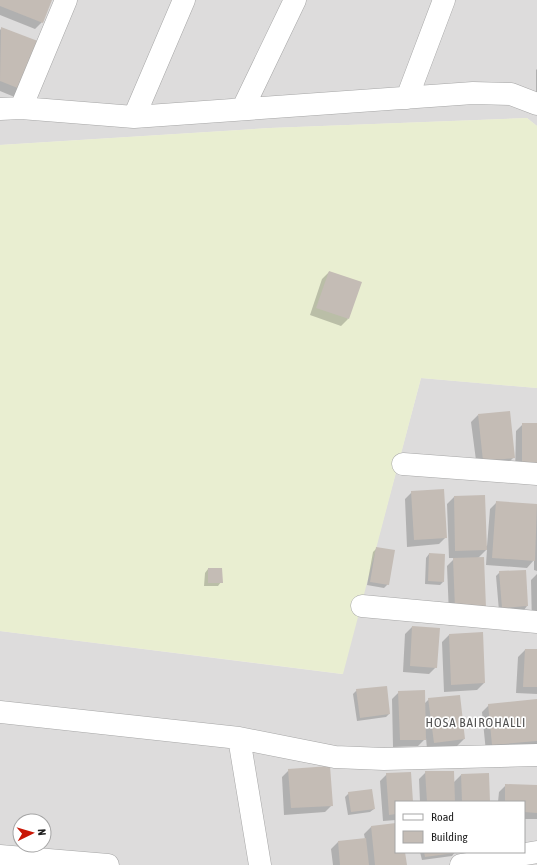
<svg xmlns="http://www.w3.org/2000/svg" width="537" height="865" viewBox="0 0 537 865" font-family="'Asap Condensed',sans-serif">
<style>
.residential{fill:#dddcdc;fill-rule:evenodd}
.farmland{fill:#e9eed1}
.shadow{fill:#0003}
.building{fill:#c4bcb5}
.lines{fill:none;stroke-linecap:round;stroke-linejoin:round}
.minor-casing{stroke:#a6a6a6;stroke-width:23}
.minor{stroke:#fff;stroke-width:22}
.labels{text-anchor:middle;stroke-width:3.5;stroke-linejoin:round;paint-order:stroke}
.neighbourhood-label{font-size:13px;letter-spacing:1px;fill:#525252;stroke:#fff}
</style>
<rect width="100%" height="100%" fill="#f0ede5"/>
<path class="residential" d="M 0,0 L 537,0 L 537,126 L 527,118 L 270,128 L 0,145 Z
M 421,378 L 537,388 L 537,865 L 0,865 L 0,631 L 342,674 ZM 396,802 L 524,802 L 524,852 L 396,852 ZM 20,821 L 44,821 L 44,845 L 20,845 Z"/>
<path class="farmland" d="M 527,118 L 537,126 L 537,388 L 421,378 L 343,674 L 0,631 L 0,145 L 270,128 Z"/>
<path class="shadow" d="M 0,0 L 51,0 L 42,22 L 35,29 L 0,15 Z
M 2,28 L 42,44 L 17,98 L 0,91 L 0,30 Z
M 537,69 L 537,96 L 536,96 L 536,70 Z
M 329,272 L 348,319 L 341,326 L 310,315 L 322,279 Z
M 478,415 L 514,457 L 507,464 L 477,468 L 471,422 Z
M 523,424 L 537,424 L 537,476 L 515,475 L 516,431 Z
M 412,492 L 446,537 L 439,544 L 407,547 L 405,499 Z
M 454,497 L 486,546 L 487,546 L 490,509 L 497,502 L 537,505 L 537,571 L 534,570 L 534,560 L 527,568 L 486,565 L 487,549 L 478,558 L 449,615 L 447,566 L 455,558 L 449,558 L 447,504 Z
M 377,548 L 388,584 L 384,588 L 367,585 L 373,552 Z
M 429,554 L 443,582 L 440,585 L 425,584 L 426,558 Z
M 208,569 L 221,582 L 218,586 L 204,586 L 205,573 Z
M 525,571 L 527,606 L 524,610 L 499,611 L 496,576 L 500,572 Z
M 537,574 L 537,626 L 532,626 L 531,580 Z
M 412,627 L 436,667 L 429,674 L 403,672 L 405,634 Z
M 482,633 L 484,683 L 477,690 L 444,692 L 442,642 L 449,635 Z
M 525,650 L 537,650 L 537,694 L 516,693 L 518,657 Z
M 357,690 L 389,714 L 386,717 L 357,721 L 353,694 Z
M 399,692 L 424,704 L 429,699 L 464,739 L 457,746 L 427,749 L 426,738 L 418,746 L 393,747 L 392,699 Z
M 537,700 L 537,747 L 486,752 L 482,712 L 489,705 Z
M 289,770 L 332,805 L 325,812 L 284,815 L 282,777 Z
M 426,772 L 454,782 L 461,775 L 489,802 L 420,802 L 419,779 Z
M 387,774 L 412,802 L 396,802 L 396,820 L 383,821 L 380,781 Z
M 506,785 L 537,786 L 537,819 L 524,819 L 524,802 L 498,802 L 499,792 Z
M 349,793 L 374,809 L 370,812 L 348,815 L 345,797 Z
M 396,824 L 396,852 L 404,852 L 406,865 L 333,865 L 331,849 L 338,842 L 365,839 L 364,834 L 371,827 Z
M 420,852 L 455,852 L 452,856 L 422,860 Z"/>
<path class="building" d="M 0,0 L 52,0 L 43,23 L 0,6 Z
M 1,27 L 43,43 L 25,91 L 0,81 Z
M 329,271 L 362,282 L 349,319 L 316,308 Z
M 510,411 L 515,458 L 483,461 L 478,414 Z
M 522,423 L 537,423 L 537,469 L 522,469 Z
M 444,489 L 447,538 L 414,540 L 411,491 Z
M 485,495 L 487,550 L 455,551 L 454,496 Z
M 496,501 L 537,504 L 535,561 L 492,558 Z
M 376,547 L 395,550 L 389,585 L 370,582 Z
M 429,553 L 445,554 L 444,582 L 428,581 Z
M 484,557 L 486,608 L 455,609 L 453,558 Z
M 208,568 L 222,568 L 223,583 L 208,583 Z
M 526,570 L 528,606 L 502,608 L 499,571 Z
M 412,626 L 440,628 L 437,668 L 410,666 Z
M 483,632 L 485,683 L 451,685 L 449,634 Z
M 525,649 L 537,649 L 537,687 L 523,687 Z
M 387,686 L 390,714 L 360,718 L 356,689 Z
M 425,690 L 426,740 L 400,740 L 398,691 Z
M 460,695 L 465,739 L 434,743 L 428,698 Z
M 537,699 L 537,741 L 492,745 L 488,704 Z
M 330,766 L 333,806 L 291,808 L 288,769 Z
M 425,771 L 454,771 L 455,802 L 427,802 Z
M 411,772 L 413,802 L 396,802 L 396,814 L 389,815 L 386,773 Z
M 489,773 L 490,802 L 462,802 L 461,774 Z
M 505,784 L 537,785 L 537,813 L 524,812 L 524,802 L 505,802 Z
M 372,789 L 375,809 L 351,812 L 348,792 Z
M 396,823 L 396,852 L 405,852 L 407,865 L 375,865 L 371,826 Z
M 366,838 L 369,865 L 340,865 L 338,841 Z
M 424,852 L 455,852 L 455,853 L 425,857 Z"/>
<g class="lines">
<defs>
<path id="minor" d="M 407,98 L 444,0
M 21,108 L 66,0
M 243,108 L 295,0
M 0,109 L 21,108 L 134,117 L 473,93 L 511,94 L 537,104
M 134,117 L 184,0
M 403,464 L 537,474
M 362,606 L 537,622
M 0,712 L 239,738 L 260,865
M 239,738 L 335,757 L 384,759 L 537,755
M 0,856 L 108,865
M 461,865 L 537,852"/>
</defs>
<use href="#minor" class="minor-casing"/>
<use href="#minor" class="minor"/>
</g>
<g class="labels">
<g class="neighbourhood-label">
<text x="476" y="727">HOSA BAIROHALLI</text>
</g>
</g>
<rect x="395" y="801" width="130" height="52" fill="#ffffff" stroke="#a5a5a5"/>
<rect x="403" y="814" width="20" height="6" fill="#ffffff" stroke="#a5a5a5"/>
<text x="431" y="821" font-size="12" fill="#1f1f1f">Road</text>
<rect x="403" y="831" width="20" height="12" fill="#c4bcb5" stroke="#a5a5a5"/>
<text x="431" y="841" font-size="12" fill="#1f1f1f">Building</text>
<g transform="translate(32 833) rotate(85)"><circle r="19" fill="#ffffff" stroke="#a5a5a5"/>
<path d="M0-3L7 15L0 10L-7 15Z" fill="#c91605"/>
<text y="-6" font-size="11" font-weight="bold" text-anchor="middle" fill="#1f1f1f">N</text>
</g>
</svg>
